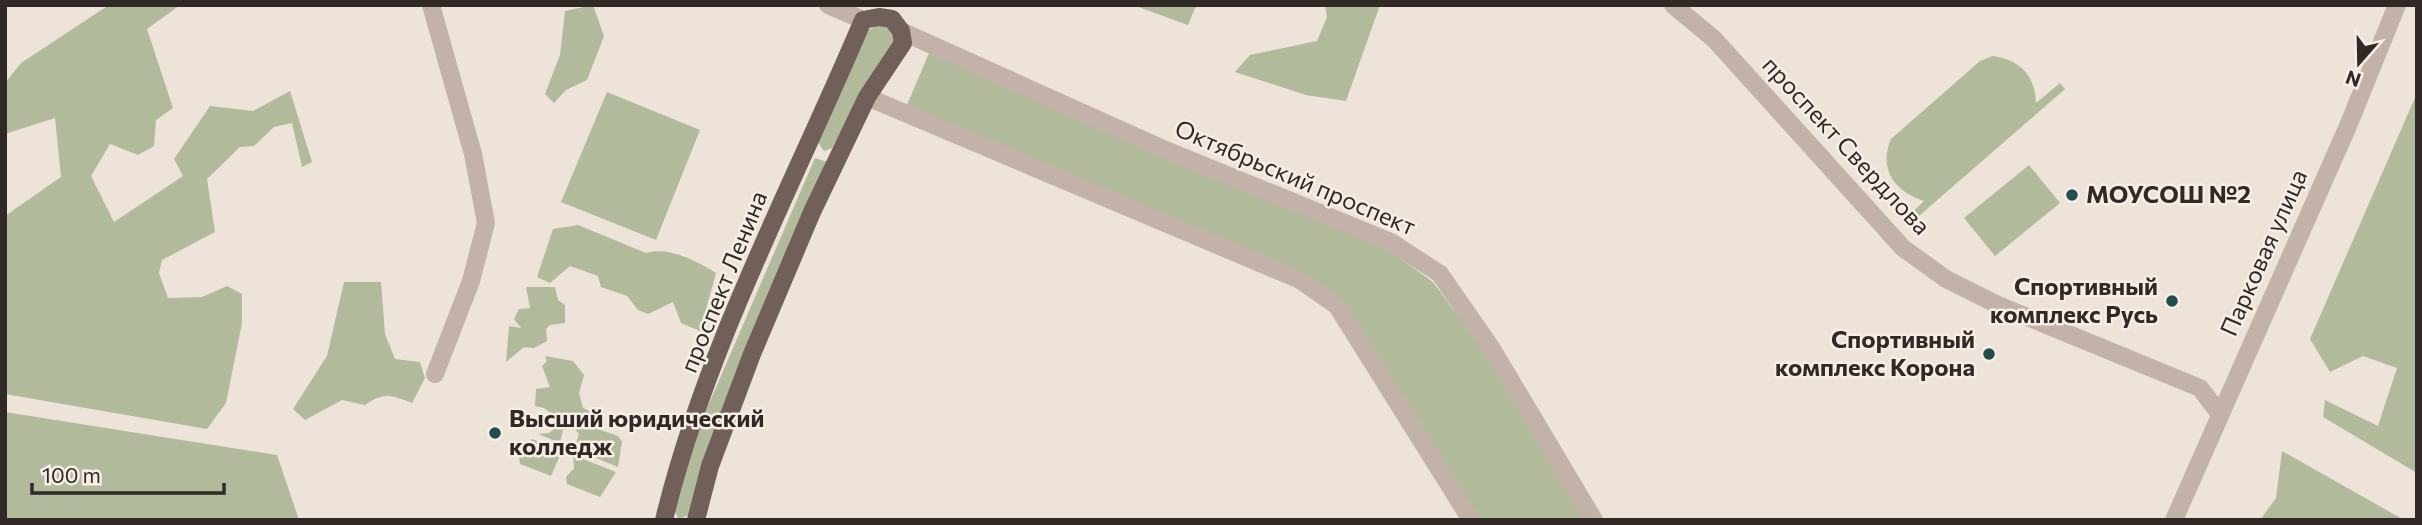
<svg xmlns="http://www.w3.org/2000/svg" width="2422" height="525" viewBox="0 0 2422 525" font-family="Commissioner,sans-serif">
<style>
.green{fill:#b2ba9c}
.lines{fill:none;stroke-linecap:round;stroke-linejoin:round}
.minor{stroke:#c3b2a7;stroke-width:18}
.major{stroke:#716059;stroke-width:18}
.poi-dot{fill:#224d4d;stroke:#f6ede5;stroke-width:2.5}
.labels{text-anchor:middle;stroke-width:5;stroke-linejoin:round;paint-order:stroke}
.street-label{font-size:24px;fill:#312926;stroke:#f6ede5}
.poi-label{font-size:24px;font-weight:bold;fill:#312926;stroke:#f6ede5;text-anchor:start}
</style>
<rect width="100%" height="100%" fill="#ede3d9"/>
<path class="green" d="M 109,5 L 180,5 L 147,29 L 173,108 L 156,120 L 154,146 L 138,155 L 110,144 L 91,176 L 114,222 L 183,176 L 174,159 L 210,106 L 253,111 L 290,91 L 312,162 L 302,167 L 292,123 L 274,127 L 254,146 L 240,147 L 207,179 L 215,232 L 162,260 L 159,273 L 168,298 L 202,297 L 227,286 L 242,294 L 242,323 L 226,403 L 207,429 L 5,394 L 5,216 L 61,177 L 55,118 L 5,134 L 5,83 L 21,63 Z
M 593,5 L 604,36 L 587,80 L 566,90 L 554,103 L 545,94 L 560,55 L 565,11 Z
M 1133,5 L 1201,5 L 1195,8 L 1188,25 Z
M 1325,5 L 1380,5 L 1346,101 L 1306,95 L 1235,72 L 1250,55 L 1317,41 L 1327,17 Z
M 876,26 L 889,27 L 896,39 L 865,86 L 832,148 L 824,151 L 818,142 L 867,31 Z
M 929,53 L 1387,249 L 1433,282 L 1500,372 L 1589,520 L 1473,520 L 1339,302 L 904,112 Z
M 1993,56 C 2021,60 2035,76 2036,103 L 2060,83 L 2065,89 L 1912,222 L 1907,217 L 1924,201 C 1895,192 1878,169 1891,139 L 1980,61 Z
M 607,92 L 700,130 L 656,240 L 561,202 Z
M 2417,93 L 2417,473 L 2323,417 L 2325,400 L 2378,426 L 2397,368 L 2363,356 L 2330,372 L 2310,339 Z
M 815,158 L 827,162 L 689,515 L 679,519 L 673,509 L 698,429 Z
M 2029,165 L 2060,203 L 1995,256 L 1964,218 Z
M 578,225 L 646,253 C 668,246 697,261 716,273 L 700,331 L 681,323 L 673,302 L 648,314 L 638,310 L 627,296 L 601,287 L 598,276 L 570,266 L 550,283 L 537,277 L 553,229 Z
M 344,282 L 381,282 L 385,334 L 395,359 L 420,362 L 425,378 L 412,403 C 391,395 384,392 365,405 L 342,400 L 305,420 L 293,409 L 327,356 Z
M 526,287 L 555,287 L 558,300 L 565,305 L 565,323 L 550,325 L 546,329 L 547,341 L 534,348 L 524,347 L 506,362 L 509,326 L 521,328 L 514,319 L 519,309 L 530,308 Z
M 545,356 L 573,361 L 584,375 L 579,393 L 583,408 L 596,414 L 598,429 L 618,436 L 622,442 L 618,467 L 574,449 L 579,434 L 575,429 L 563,430 L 560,443 L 538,434 L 549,433 L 562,422 L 544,408 L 535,406 L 536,389 L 550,387 L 542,366 L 547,361 Z
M 5,412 L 277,455 L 299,520 L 5,520 Z
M 532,439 L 557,449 L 559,458 L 551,476 L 520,464 L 519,457 Z
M 2282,451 L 2404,520 L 2260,520 L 2276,498 Z
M 573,455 L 616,472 L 600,497 L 567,484 L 566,477 L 574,468 Z"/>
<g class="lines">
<path class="minor" d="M 431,5 L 473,154 L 486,223 L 471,281 L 435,374
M 828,5 L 863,20
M 1673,5 L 1714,39 L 1903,248 L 1946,279 L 1998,305 L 2200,388 L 2219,413
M 901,31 L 1161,148 L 1391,242 L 1440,274 L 1492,349 L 1594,520
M 867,97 L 1300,280 L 1337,306 L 1471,520
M 2174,520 L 2348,126 L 2397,5"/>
<path class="major" d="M 664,520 C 706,346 794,184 863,20 L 879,17 L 892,19 L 901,31 L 903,43 L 867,97 L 812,212 L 752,354 L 710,466 L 696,520"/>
</g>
<g class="poi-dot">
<circle cx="2072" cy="195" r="7"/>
<circle cx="2172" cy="301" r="7"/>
<circle cx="1989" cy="354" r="7"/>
<circle cx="495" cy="433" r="7"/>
</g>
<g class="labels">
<g class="street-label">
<text transform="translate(1846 146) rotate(47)" y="8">проспект Свердлова</text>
<text transform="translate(1295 178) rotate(23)" y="8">Октябрьский проспект</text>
<text transform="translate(2264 253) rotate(-66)" y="8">Парковая улица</text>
<text transform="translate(724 282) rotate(-68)" y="8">проспект Ленина</text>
</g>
<g class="poi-label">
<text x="2086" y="203">МОУСОШ №2</text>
<text x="2158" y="295" text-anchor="end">Спортивный<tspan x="2158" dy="28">комплекс Русь</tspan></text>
<text x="1975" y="348" text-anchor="end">Спортивный<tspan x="1975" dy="28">комплекс Корона</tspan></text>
<text x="509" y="427">Высший юридический<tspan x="509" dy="28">колледж</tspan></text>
</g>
</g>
<rect width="2422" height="525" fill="none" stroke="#312926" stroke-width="14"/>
<g transform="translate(2359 63) rotate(200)" stroke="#f6ede5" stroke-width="5" paint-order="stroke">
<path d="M0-5L12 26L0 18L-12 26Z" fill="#312926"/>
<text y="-10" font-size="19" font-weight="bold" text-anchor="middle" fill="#312926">N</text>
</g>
<path d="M32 483v10h192v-10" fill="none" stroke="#312926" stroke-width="3.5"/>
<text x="42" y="483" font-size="21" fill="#312926" stroke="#f6ede5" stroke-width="5" paint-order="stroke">100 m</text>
</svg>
